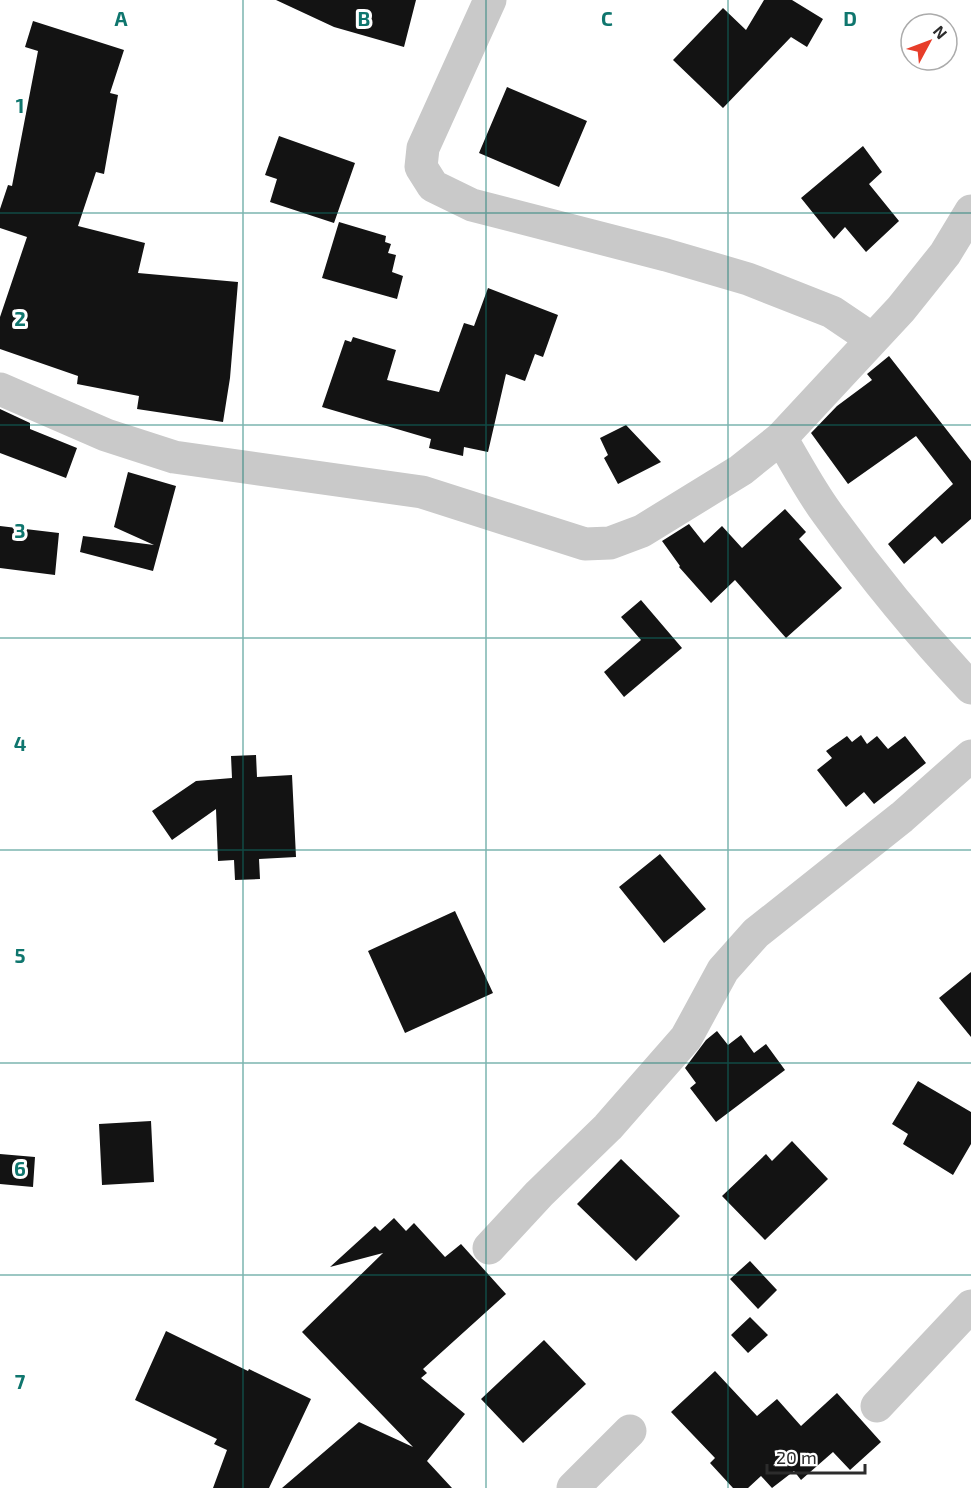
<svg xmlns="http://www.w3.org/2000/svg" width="971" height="1488" viewBox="0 0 971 1488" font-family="'Exo 2',sans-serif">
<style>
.building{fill:#131313}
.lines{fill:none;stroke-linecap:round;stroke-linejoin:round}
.minor{stroke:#c9c9c9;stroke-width:33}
.grid{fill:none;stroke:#0f766e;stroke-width:1.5;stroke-opacity:0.55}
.grid-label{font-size:20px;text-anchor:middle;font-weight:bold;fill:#0f766e;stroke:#fff;stroke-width:6;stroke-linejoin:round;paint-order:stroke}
</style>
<rect width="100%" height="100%" fill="#fff"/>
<path class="building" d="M 276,0 L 416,0 L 404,47 L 334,27 Z
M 764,0 L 792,0 L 823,19 L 807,47 L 791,37 L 723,108 L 673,60 L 723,8 L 746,30 Z
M 33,21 L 124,50 L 110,93 L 118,95 L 104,174 L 96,172 L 78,226 L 145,243 L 138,273 L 238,282 L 230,378 L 223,422 L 137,409 L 139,396 L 77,384 L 78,376 L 0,349 L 0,317 L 27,237 L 0,228 L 0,209 L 8,185 L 12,186 L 38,51 L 25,47 Z
M 507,87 L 587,121 L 559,187 L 479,153 Z
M 279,136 L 355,163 L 334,223 L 270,202 L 277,179 L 265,175 Z
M 863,146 L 882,172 L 869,184 L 899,221 L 866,252 L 845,227 L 834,239 L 801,198 Z
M 339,222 L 386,236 L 385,242 L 391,244 L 388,253 L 396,255 L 392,272 L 403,276 L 397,299 L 322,278 Z
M 488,288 L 558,315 L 543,357 L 535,354 L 525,381 L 506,374 L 488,452 L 464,447 L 463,456 L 429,448 L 431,439 L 322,407 L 345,340 L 351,342 L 353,337 L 396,350 L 387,380 L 439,392 L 464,323 L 474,326 Z
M 889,356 L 971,461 L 971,519 L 942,544 L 935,536 L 904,564 L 888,544 L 953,484 L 916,436 L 848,484 L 811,433 L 837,406 L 872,380 L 867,374 Z
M 0,409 L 30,423 L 30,429 L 77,448 L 66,478 L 0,453 Z
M 626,425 L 661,462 L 618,484 L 604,458 L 608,455 L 600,438 Z
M 128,472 L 176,486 L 153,571 L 80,552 L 83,536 L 154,545 L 114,527 Z
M 785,509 L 806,532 L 799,539 L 842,588 L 786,638 L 735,580 L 711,603 L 679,567 L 680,566 L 662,541 L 689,524 L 704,543 L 722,526 L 742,548 Z
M 0,526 L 59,533 L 55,575 L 0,568 Z
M 641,600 L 682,648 L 624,697 L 604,672 L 641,640 L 621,617 Z
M 861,735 L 867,744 L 877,736 L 888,749 L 905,736 L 926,763 L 874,804 L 864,792 L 846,807 L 817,770 L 832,758 L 826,751 L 847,736 L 852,742 Z
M 256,755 L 257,777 L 292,775 L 296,857 L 259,859 L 260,879 L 235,880 L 234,860 L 218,861 L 216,809 L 172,840 L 152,811 L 196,781 L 232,778 L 231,756 Z
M 660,854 L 706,909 L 664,943 L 619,887 Z
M 455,911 L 493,993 L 405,1033 L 368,951 Z
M 971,972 L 971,1037 L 939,998 Z
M 717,1031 L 728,1045 L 741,1035 L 754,1053 L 766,1044 L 785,1070 L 716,1122 L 690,1088 L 696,1083 L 685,1068 L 706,1040 Z
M 918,1081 L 971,1112 L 971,1144 L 953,1175 L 903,1144 L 908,1134 L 892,1124 Z
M 151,1121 L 154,1182 L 102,1185 L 99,1124 Z
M 792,1141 L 828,1179 L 765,1240 L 722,1196 L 766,1154 L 772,1161 Z
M 0,1154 L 35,1157 L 33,1187 L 0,1184 Z
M 621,1159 L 680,1216 L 636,1261 L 577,1204 Z
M 394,1218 L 406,1231 L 414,1223 L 445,1257 L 461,1244 L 506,1294 L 423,1369 L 427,1373 L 421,1378 L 465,1414 L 427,1461 L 452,1488 L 282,1488 L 359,1422 L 413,1447 L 302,1332 L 383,1253 L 330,1267 L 375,1226 L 380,1231 Z
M 750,1261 L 777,1290 L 758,1309 L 730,1279 Z
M 750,1317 L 768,1335 L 748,1353 L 731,1335 Z
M 166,1331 L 248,1371 L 249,1369 L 311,1399 L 269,1488 L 213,1488 L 227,1450 L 214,1444 L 217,1439 L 135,1400 Z
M 544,1340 L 586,1384 L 523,1443 L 481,1399 Z
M 715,1371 L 757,1416 L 777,1399 L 801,1426 L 837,1393 L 881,1442 L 850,1470 L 833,1452 L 801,1480 L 794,1471 L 772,1488 L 761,1476 L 748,1488 L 733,1488 L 710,1463 L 715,1458 L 671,1412 Z"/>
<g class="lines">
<path class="minor" d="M 490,0 L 423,148 L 421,167 L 433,186 L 472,205 L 666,255 L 748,279 L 832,312 L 872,339
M 0,389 L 106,435 L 174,457 L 422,492 L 585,544 L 610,543 L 642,531 L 741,470 L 781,438 L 901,309 L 945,254 L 971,211
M 781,438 C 796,463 810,490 827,513 C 871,574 919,633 971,688
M 489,1248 L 539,1194 L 608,1127 L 686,1038 L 723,970 L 756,933 L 902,817 L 971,756
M 877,1406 L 971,1306
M 573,1488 L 630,1431"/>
</g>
<path class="grid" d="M 243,0 L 243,1488M 486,0 L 486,1488M 728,0 L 728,1488M 0,213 L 971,213M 0,425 L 971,425M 0,638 L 971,638M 0,850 L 971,850M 0,1063 L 971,1063M 0,1275 L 971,1275"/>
<g class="grid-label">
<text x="121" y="26">A</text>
<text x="364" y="26">B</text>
<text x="607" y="26">C</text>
<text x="850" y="26">D</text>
<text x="20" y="113">1</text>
<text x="20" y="326">2</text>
<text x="20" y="538">3</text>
<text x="20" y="751">4</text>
<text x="20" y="963">5</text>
<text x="20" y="1176">6</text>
<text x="20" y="1389">7</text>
</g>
<g transform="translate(929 42) rotate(49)"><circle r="28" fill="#ffffff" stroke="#ababab" stroke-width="1.5"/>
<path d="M0-4.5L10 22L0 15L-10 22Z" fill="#e73d2a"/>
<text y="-9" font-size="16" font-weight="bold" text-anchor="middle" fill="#2c2c2c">N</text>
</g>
<path d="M767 1464v9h98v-9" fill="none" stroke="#2c2c2c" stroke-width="3"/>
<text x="776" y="1464" font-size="18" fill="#2c2c2c" stroke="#ffffff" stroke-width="4.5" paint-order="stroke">20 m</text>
</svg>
